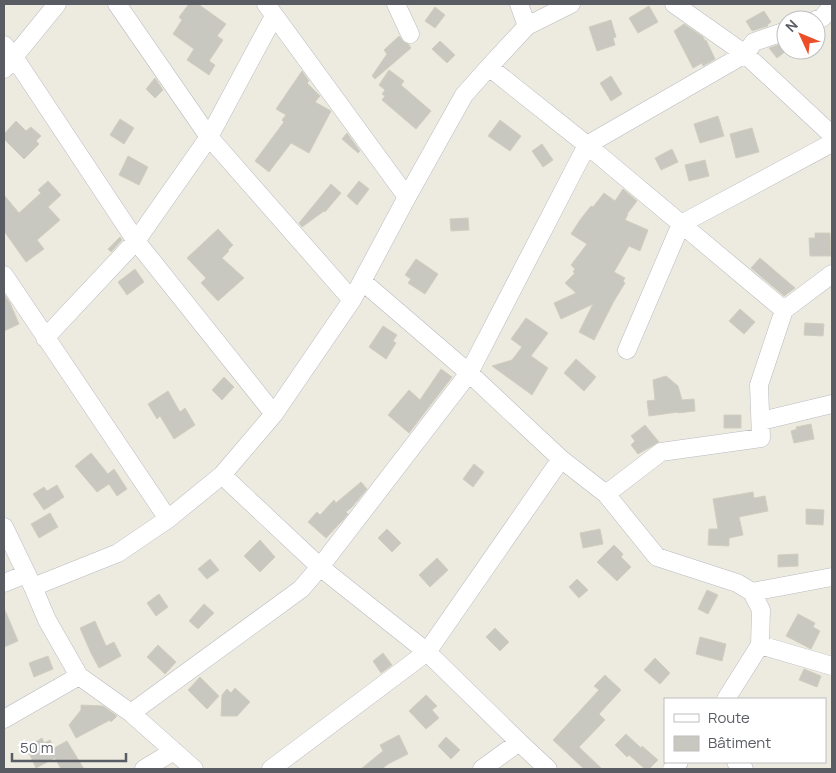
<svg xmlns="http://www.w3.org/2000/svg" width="836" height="773" viewBox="0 0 836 773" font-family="Manrope,sans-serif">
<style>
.building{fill:#c9c8c0;stroke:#d1cebf}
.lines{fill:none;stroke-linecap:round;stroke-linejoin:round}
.street-casing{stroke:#b8bac0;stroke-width:19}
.street{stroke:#fff;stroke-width:18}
</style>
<rect width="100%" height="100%" fill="#edebe0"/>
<path class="building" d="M 189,4 L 198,4 L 226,24 L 217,36 L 223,40 L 209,61 L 215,65 L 209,75 L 187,60 L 194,49 L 173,34 L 182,20 L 179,17 Z
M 649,6 L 658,22 L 638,33 L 629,18 Z
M 435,7 L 445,15 L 435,28 L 425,21 Z
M 764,11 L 771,22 L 767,25 L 768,26 L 752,31 L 746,21 Z
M 611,20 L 616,37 L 613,38 L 615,45 L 597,51 L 589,27 Z
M 684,24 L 703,37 L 705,41 L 706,40 L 715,59 L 703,66 L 702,63 L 693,68 L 674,31 Z
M 399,36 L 404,42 L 408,44 L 411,48 L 375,79 L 372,76 L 387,54 L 384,50 Z
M 440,41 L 455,55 L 447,63 L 432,49 Z
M 781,44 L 786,51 L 777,58 L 769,48 Z
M 389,70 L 404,81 L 401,85 L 431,111 L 416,129 L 382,100 L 385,96 L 382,94 L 385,90 L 379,85 Z
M 302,71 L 309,81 L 307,83 L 320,96 L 315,102 L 331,111 L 309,153 L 291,143 L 269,172 L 255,161 L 284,122 L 282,120 L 286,115 L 276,109 Z
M 611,76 L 622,94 L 611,101 L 600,83 Z
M 155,78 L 163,90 L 155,98 L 146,89 Z
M 718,116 L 724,136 L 700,143 L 694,124 Z
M 120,119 L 134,128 L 124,144 L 110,135 Z
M 500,120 L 521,136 L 510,151 L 488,136 Z
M 16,121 L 26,131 L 31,127 L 41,136 L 36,141 L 39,144 L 24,159 L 4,139 L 4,134 Z
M 752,128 L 759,152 L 736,158 L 730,134 Z
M 347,133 L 360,151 L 358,153 L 342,139 Z
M 542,144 L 553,160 L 543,167 L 532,151 Z
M 672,149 L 678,162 L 661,170 L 655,158 Z
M 128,156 L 148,167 L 139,185 L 119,175 Z
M 705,160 L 709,176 L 689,181 L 685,165 Z
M 48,181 L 61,195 L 48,207 L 60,220 L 37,240 L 44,249 L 26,262 L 4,231 L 4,195 L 19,213 L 41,193 L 38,190 Z
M 359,181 L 369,189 L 357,205 L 347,196 Z
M 331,184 L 341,193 L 325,212 L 324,211 L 302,227 L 299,223 Z
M 623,189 L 637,201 L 627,214 L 628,214 L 625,220 L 648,230 L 640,251 L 629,246 L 614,272 L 625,278 L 623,281 L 625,283 L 614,301 L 594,340 L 579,332 L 593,304 L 561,319 L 554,303 L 576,293 L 565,283 L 575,273 L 573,272 L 575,269 L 571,265 L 587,244 L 571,234 L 580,220 L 591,206 L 593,207 L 604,193 L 615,201 Z
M 468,218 L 469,230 L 451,231 L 450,219 Z
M 218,229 L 233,245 L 228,250 L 229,251 L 222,258 L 244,278 L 218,301 L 201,283 L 206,278 L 187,258 Z
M 815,233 L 830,233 L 831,256 L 810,256 L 809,238 L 815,238 Z
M 120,237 L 122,240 L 111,252 L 108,249 Z
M 760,258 L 795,288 L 784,296 L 751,268 Z
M 416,259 L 438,274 L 425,294 L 408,283 L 411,279 L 405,275 Z
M 135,269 L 144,282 L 127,295 L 118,282 Z
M 4,294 L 10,303 L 19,324 L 4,331 Z
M 740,309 L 755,322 L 744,334 L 729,321 Z
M 526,318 L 548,333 L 531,356 L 548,368 L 532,395 L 492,366 L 512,360 L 522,347 L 511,339 Z
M 805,323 L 824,324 L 823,336 L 804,335 Z
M 383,326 L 397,335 L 393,341 L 396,343 L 386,359 L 369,347 Z
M 576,359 L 596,377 L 584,391 L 564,373 Z
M 441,369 L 452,377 L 409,433 L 388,415 L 409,390 L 420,400 Z
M 666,376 L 678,386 L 682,400 L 694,399 L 695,411 L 678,413 L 678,412 L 649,416 L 647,401 L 655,400 L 653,380 Z
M 224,377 L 234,387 L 222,400 L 212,390 Z
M 168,391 L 180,412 L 185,408 L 195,425 L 174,439 L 160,416 L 157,419 L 148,404 Z
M 724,415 L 741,415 L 741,428 L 724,428 Z
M 811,424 L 814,439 L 794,443 L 791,431 L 797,429 L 796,427 Z
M 645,425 L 659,442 L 638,454 L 631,445 L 635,441 L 631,436 Z
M 91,453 L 108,474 L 114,469 L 127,489 L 117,496 L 109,484 L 97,492 L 75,466 Z
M 474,464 L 484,472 L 473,487 L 463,479 Z
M 361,482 L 367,489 L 352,507 L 346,512 L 348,514 L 343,520 L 326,538 L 308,522 L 317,512 L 320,515 L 334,500 L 336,503 Z
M 57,485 L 64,497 L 44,510 L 33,494 L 44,487 L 47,491 Z
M 753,492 L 754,498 L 765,496 L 768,511 L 739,517 L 743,535 L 729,538 L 729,546 L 708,545 L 709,529 L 718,529 L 713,499 Z
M 806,509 L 824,510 L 823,525 L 806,524 Z
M 50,513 L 58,527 L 39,538 L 31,524 Z
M 387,529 L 401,543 L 392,552 L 378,538 Z
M 600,529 L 603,544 L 583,548 L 580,533 Z
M 260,540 L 275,557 L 260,572 L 244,556 Z
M 614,545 L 623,554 L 621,557 L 631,567 L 617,581 L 597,562 Z
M 798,554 L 798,566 L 778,567 L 778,555 Z
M 437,558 L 448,570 L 430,587 L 419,575 Z
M 210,559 L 219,570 L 207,579 L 198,569 Z
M 577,579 L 588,590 L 579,598 L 569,587 Z
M 707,590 L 718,595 L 708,614 L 698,609 Z
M 159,594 L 168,607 L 156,616 L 147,603 Z
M 204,604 L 214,613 L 198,629 L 189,621 Z
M 4,608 L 18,641 L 4,647 Z
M 798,614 L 815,623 L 813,627 L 820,631 L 811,649 L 786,636 Z
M 95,621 L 106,646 L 114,642 L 121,656 L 99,668 L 91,653 L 80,628 Z
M 495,628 L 509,642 L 500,651 L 486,637 Z
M 700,637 L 726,644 L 722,661 L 696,654 Z
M 158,645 L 176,662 L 165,674 L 147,657 Z
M 383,653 L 392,665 L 381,673 L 373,661 Z
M 48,656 L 53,669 L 34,677 L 29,663 Z
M 655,658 L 670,673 L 660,684 L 644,670 Z
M 804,669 L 821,676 L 817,687 L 799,680 Z
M 605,675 L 621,690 L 599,714 L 605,720 L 579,747 L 602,769 L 584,769 L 553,740 L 599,690 L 594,686 Z
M 200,677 L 219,696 L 207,709 L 188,690 Z
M 235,688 L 250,702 L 237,716 L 221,716 L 222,695 L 227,689 L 231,693 Z
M 426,695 L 437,706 L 432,710 L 439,718 L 426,729 L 409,711 Z
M 81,705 L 103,706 L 117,716 L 111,722 L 110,720 L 76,738 L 69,725 L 81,710 Z
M 626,734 L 641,748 L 642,746 L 658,760 L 649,769 L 645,769 L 629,755 L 627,757 L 615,745 Z
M 399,735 L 408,754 L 388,764 L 382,769 L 361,769 L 383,751 L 380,745 Z
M 446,737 L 460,750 L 451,759 L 438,746 Z
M 42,738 L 44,743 L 50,740 L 54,748 L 67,741 L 84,769 L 61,769 L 55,758 L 36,768 L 28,751 L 31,749 L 29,746 Z"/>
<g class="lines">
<defs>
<path id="street" d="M 117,4 L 209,137 L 352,300
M 266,4 L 407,197
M 396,4 L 410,34
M 519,4 L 527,26
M 674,4 L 745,54 L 832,135
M 816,20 L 822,18 L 832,6
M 4,45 L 14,57 L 136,241 L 274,414
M 489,67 L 587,145 L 784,310 L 832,274
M 4,69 L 57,4
M 4,275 L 168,519
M 362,281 L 469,373 L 561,459 L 606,494 L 657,557 L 737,583 L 752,592 L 761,610 L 760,645 L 726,699
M 45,338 L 136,241 L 209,137 L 274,16
M 627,350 L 681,224 L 832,143
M 761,421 L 832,404
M 222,475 L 320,567 L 427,652 L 519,742 L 548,769
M 606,494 L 661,452 L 761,438 L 759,385 L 784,310
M 4,527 L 33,587 L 47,620 L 79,676 L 131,713 L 194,769
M 4,583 L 26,574
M 33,587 L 118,553 L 168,519 L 222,475 L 274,414 L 352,300 L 407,197 L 464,95 L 489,67 L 527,26 L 571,4
M 752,592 L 832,577
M 760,645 L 832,666
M 131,713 L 301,589 L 320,567 L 469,373 L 587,145 L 745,54 L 754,42 L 786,31
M 4,719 L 79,676
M 736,762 L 744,769
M 144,769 L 174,751
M 271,769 L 427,652 L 561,459
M 482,769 L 519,742
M 672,769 L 679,762"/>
</defs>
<use href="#street" class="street-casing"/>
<use href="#street" class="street"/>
</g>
<rect width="836" height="773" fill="none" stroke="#595c62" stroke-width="10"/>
<rect x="664" y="698" width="162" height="65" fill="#ffffff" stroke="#bdbec0"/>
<rect x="674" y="714" width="25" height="8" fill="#ffffff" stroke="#bdbec0"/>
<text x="708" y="723" font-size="15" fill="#595c62">Route</text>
<rect x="674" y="736" width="25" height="15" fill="#c9c8c0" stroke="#bdbec0"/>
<text x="708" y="748" font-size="15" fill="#595c62">Bâtiment</text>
<g transform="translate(801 35) rotate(314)"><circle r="24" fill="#ffffff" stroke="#bdbec0"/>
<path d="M0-4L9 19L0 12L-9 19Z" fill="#ec4e27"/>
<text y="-8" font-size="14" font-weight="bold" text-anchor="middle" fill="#595c62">N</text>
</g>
<path d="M12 753v8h114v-8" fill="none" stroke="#595c62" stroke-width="2.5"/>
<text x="20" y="753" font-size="15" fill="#595c62" stroke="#ffffff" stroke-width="4" paint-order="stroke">50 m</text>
</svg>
